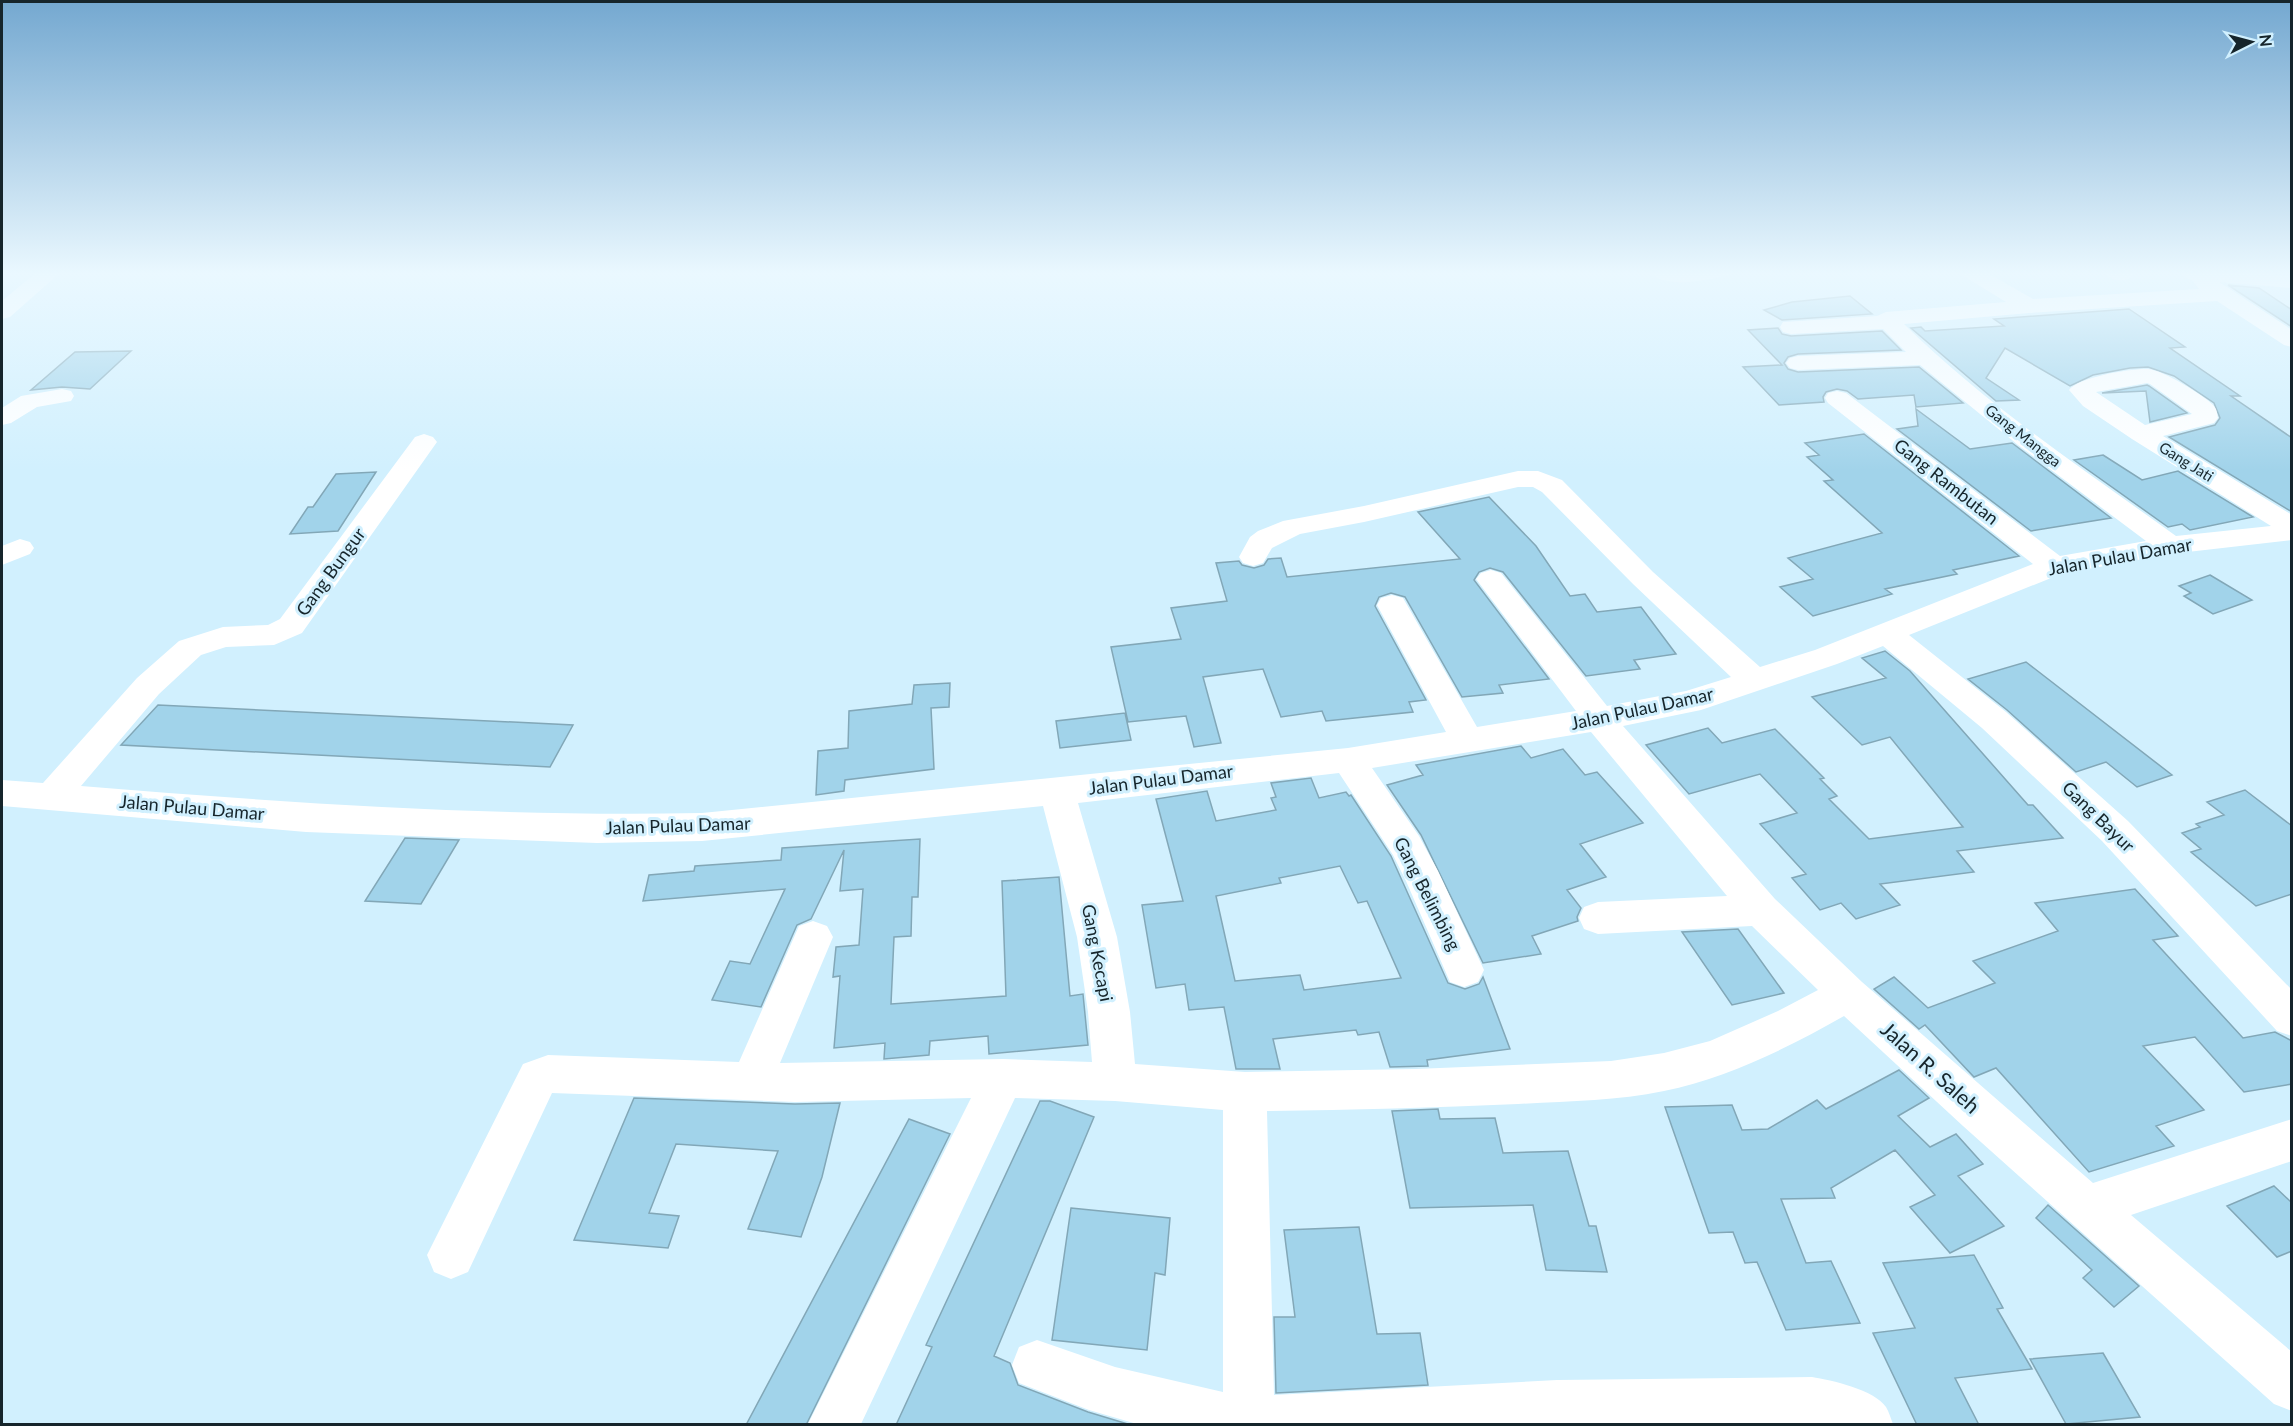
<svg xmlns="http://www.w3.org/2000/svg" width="2293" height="1426" viewBox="0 0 2293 1426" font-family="Lato,sans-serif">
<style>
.building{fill:#a1d3ea;stroke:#82a7b7;stroke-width:1.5;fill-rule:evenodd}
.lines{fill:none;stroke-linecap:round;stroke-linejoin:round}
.minor{fill:#fff;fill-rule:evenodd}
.labels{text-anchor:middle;stroke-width:6;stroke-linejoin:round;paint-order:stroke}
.far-street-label{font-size:15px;fill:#16252b;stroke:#d1f0fe}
.street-label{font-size:18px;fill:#16252b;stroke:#d1f0fe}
.near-street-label{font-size:21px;fill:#16252b;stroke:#d1f0fe}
</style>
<rect width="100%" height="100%" fill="#d1f0fe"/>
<path class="building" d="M 2228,285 L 2259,288 L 2292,310 L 2292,327 Z
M 1850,296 L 1872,314 L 1782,320 L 1764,310 L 1792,302 Z
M 2129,309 L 2185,347 L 2170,348 L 2240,396 L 2231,396 L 2292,438 L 2292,512 L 2169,437 L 2215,425 L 2220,418 L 2214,403 L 2174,376 L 2148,367 L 2130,368 L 2093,375 L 2070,386 L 2005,348 L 1986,378 L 2019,400 L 1996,401 L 1911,328 L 1921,327 L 1925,331 L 2004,326 L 1994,319 Z
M 1778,328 L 1782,334 L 1791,336 L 1882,331 L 1901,350 L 1798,354 L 1788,357 L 1784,363 L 1788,369 L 1798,372 L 1919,367 L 1963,403 L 1916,407 L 1914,395 L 1858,399 L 1847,391 L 1837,389 L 1826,392 L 1823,397 L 1824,402 L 1779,405 L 1743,367 L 1782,365 L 1748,330 Z
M 131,351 L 90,389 L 62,387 L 31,390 L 75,352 Z
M 2147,385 L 2149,386 L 2187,413 L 2150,422 L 2146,391 L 2102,393 Z
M 1916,409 L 1970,449 L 2012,443 L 2111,518 L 2031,531 L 1897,429 L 1918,426 Z
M 1864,434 L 2019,556 L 1953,570 L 1957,574 L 1885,589 L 1892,594 L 1813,616 L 1780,587 L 1813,579 L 1788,558 L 1882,533 L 1824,481 L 1833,480 L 1807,457 L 1819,455 L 1805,443 Z
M 2103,455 L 2142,480 L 2178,471 L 2253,517 L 2190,530 L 2182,524 L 2168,527 L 2074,460 Z
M 376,472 L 338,531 L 290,534 L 308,507 L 313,507 L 336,474 Z
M 1489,497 L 1536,546 L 1570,596 L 1585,594 L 1597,612 L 1641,607 L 1676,654 L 1634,660 L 1640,669 L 1586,676 L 1503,572 L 1490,568 L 1479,572 L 1474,580 L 1549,679 L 1499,685 L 1503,693 L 1462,697 L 1405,597 L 1391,593 L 1379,597 L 1375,606 L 1426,700 L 1409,702 L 1413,712 L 1326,721 L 1322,711 L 1281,717 L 1263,669 L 1203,677 L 1221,743 L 1194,747 L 1186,716 L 1128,722 L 1111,647 L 1181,639 L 1171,608 L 1227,601 L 1216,563 L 1239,561 L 1242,565 L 1254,568 L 1264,565 L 1268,559 L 1281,558 L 1287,577 L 1460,559 L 1418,512 Z
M 2210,575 L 2252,600 L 2213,614 L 2184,596 L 2191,593 L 2179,586 Z
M 1885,651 L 1910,671 L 2028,805 L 2033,805 L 2063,838 L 1957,851 L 1974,872 L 1880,884 L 1900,905 L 1856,919 L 1841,903 L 1820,910 L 1792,878 L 1806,874 L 1760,824 L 1797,813 L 1760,774 L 1689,794 L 1646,745 L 1708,728 L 1722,743 L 1775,729 L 1824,778 L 1820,779 L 1837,796 L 1829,799 L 1869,839 L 1963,827 L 1890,737 L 1862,745 L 1812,697 L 1886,678 L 1862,658 Z
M 2026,662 L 2172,775 L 2137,787 L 2106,762 L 2076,772 L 2007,710 L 1968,679 Z
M 950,683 L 949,707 L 931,708 L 934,769 L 845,780 L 844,791 L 816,795 L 818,751 L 848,748 L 849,711 L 912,704 L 914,685 Z
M 158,705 L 573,725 L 550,767 L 121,745 Z
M 1125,713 L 1131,740 L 1060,748 L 1056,721 Z
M 1521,746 L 1531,758 L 1563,749 L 1585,775 L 1597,772 L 1643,823 L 1580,844 L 1606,877 L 1567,890 L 1581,908 L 1577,917 L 1578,921 L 1532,936 L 1541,954 L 1483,963 L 1421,835 L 1387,785 L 1423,775 L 1416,765 Z
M 1311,778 L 1319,798 L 1346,792 L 1349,796 L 1351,795 L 1391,856 L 1448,983 L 1465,989 L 1479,984 L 1483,977 L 1510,1049 L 1427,1060 L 1428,1066 L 1390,1067 L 1379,1032 L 1358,1035 L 1356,1030 L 1273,1039 L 1280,1069 L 1236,1069 L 1224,1007 L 1189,1010 L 1185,984 L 1156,988 L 1142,905 L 1183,901 L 1156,799 L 1207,791 L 1216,821 L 1276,810 L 1271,798 L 1276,797 L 1271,783 ZM 1340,866 L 1358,903 L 1367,901 L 1401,978 L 1304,990 L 1300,975 L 1235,981 L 1216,896 L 1281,883 L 1279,878 Z
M 2245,790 L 2292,826 L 2292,894 L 2256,906 L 2191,852 L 2201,849 L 2182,833 L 2200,827 L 2196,824 L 2224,815 L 2207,802 Z
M 405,838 L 459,840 L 421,904 L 365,901 Z
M 920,839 L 918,897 L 912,897 L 911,936 L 894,937 L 891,1004 L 1006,996 L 1002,881 L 1059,877 L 1070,996 L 1083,994 L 1088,1045 L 989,1054 L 988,1036 L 930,1041 L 929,1055 L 884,1059 L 885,1043 L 834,1048 L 840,976 L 833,977 L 836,947 L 859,945 L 863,889 L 840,891 L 844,850 L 811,919 L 797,925 L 761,1007 L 712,1000 L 730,961 L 750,964 L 785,889 L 643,901 L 649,875 L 694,871 L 695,866 L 781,860 L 782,848 Z
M 2135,889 L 2178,936 L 2153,940 L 2243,1038 L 2275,1032 L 2292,1041 L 2292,1084 L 2244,1092 L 2195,1037 L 2143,1046 L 2204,1110 L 2156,1126 L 2174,1146 L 2089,1172 L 1996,1068 L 1974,1077 L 1925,1025 L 1919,1029 L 1874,989 L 1894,977 L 1928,1008 L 1995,983 L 1973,961 L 2058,931 L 2035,903 Z
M 1738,929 L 1784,993 L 1732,1005 L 1682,932 Z
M 1899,1070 L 1929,1098 L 1898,1116 L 1930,1147 L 1956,1134 L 1983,1164 L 1958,1176 L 2004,1226 L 1950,1253 L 1910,1207 L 1935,1195 L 1895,1150 L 1831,1188 L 1835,1198 L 1781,1199 L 1806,1263 L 1831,1261 L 1860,1323 L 1786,1330 L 1757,1262 L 1745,1263 L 1733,1232 L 1709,1233 L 1665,1107 L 1732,1105 L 1742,1130 L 1768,1129 L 1817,1100 L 1826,1109 Z
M 634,1098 L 795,1104 L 840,1103 L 822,1177 L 801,1237 L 748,1229 L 778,1151 L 676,1144 L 649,1213 L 679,1216 L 668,1248 L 574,1240 Z
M 1040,1101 L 1050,1101 L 1094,1117 L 994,1356 L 1010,1363 L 1018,1385 L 1088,1412 L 1131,1425 L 896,1425 L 932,1347 L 926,1345 Z
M 1438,1109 L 1440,1119 L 1495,1118 L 1503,1153 L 1568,1151 L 1589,1226 L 1596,1226 L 1607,1272 L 1546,1270 L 1533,1205 L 1410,1208 L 1392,1111 Z
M 909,1119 L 950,1134 L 806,1425 L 746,1425 Z
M 2274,1186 L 2292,1203 L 2292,1251 L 2277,1257 L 2227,1206 Z
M 2048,1205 L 2139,1286 L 2114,1307 L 2083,1278 L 2092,1270 L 2036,1218 Z
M 1071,1208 L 1170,1218 L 1165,1275 L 1155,1273 L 1147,1350 L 1052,1340 Z
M 1359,1227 L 1377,1334 L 1420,1333 L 1428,1385 L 1276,1393 L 1274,1317 L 1295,1317 L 1284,1230 Z
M 1974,1255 L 2003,1308 L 1997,1309 L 2032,1369 L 1955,1378 L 1979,1425 L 1917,1425 L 1873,1333 L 1915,1328 L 1883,1263 Z
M 2103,1353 L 2140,1417 L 2066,1424 L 2030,1359 Z"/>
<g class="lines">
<path class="minor" d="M 38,271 L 62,271 L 10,317 L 2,319 L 2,301 Z
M 1649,271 L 1732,271 L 1728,275 C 1709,280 1663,290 1649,271 Z
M 1959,271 L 1984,271 L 2033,299 L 2199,289 L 2192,280 L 2187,278 L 2183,274 L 2186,271 L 2235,271 L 2292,276 L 2292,288 L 2219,282 L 2292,330 L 2292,347 L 2284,345 L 2217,301 L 2029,313 L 1904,324 C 1985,404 2083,469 2176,536 L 2271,526 L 2132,439 L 2083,406 L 2069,390 C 2078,377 2132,368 2148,369 C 2163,370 2203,395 2213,405 C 2217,409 2217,413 2218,418 L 2214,423 L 2163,436 L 2292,515 L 2292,540 L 2170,554 L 2061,574 L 1909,635 L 2006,712 L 2128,821 L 2292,990 L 2292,1036 L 2277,1031 L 2102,841 L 1982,728 L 1883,646 L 1837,664 L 1701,710 L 1623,726 L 1775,899 L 1862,982 L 2093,1183 L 2292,1119 L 2292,1161 L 2131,1215 L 2292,1352 L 2292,1411 L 2274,1404 L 1963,1126 L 1844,1016 C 1788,1048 1727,1078 1664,1091 C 1616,1101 1567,1101 1518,1104 C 1434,1108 1351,1110 1267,1111 L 1274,1395 L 1557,1380 L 1812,1377 C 1831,1380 1875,1390 1886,1407 C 1889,1412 1891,1419 1893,1424 L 1137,1424 L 1089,1410 L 1019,1383 L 1012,1365 L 1019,1347 L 1037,1340 L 1115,1367 L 1223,1392 L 1223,1110 L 1115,1101 L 1015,1098 L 861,1424 L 808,1424 L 971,1098 L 795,1102 L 552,1093 L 468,1272 L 451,1279 L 434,1272 L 427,1255 L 523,1064 L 548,1055 L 739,1062 L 799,926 L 813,921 L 827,926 L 833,937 L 780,1063 L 1003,1059 L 1092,1062 L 1088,1012 L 1077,937 L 1043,806 L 702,841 L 597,843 L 306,832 L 2,806 L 2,780 L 43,783 L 137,678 L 179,641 L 223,627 L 268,625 L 280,619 L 415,437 L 424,434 L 433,437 L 437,442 L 302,633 L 274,645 L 226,647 L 201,655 L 159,694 L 81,786 C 288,803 495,817 702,813 L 1348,748 L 1446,732 L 1377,605 L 1381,598 L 1392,595 L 1403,598 L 1407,605 L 1477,727 L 1576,711 L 1476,579 L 1481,573 L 1491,570 L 1501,573 L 1607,706 L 1686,691 L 1731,677 L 1633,584 L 1542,492 L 1533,487 L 1518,487 L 1364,522 L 1300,534 L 1272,548 L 1263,563 L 1253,566 L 1243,563 L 1239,557 L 1250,537 L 1258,531 L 1283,521 L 1364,506 L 1518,471 L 1538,471 L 1562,480 L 1653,572 L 1760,667 L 1815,650 L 2033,564 L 1828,403 L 1825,398 L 1828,393 L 1837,391 L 1846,393 L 2060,556 L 2146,541 L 2018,445 L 1920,365 L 1798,370 L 1790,368 L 1786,363 L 1790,358 L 1798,356 L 1906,352 L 1883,329 L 1791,334 L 1783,332 L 1780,327 L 1783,322 L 1877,316 L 1886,312 L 2006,302 L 1962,275 ZM 2147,383 L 2150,384 L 2192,414 L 2145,425 L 2096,392 ZM 1591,732 L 1727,896 L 1598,902 L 1584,907 L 1579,918 L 1584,929 L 1598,934 L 1752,926 L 1818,990 L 1778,1011 L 1710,1041 L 1664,1053 L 1611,1061 L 1415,1069 L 1245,1072 L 1135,1064 L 1130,1012 L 1117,937 L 1078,803 L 1339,773 L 1393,855 L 1406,881 L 1450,982 L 1464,987 L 1478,982 L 1484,970 L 1438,871 L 1419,836 L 1372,768 Z
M 2103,271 L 2130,271 L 2133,275 L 2129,279 C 2119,282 2110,280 2103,271 Z
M 62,389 L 71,391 L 74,396 L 71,401 L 37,407 L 11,423 L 2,425 L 2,408 L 21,396 Z
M 20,539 L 30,542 L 34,548 L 30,554 L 2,565 L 2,546 Z"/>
</g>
<linearGradient id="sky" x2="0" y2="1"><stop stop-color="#74a8d0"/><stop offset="0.58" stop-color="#eaf8ff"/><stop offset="1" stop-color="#eaf8ff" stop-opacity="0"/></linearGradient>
<rect width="2293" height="471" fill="url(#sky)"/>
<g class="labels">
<g class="far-street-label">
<text transform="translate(2023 436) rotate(38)" y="5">Gang Mangga</text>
<text transform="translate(2186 462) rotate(32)" y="5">Gang Jati</text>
</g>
<g class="street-label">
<text transform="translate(1946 482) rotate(38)" y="6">Gang Rambutan</text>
<text transform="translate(2120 557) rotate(-10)" y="6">Jalan Pulau Damar</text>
<text transform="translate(331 572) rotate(-54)" y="6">Gang Bungur</text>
<text transform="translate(1642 709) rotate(-12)" y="6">Jalan Pulau Damar</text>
<text transform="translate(1161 780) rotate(-7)" y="6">Jalan Pulau Damar</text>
<text transform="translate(192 808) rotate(5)" y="6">Jalan Pulau Damar</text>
<text transform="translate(2098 817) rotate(44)" y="6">Gang Bayur</text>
<text transform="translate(678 826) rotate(-2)" y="6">Jalan Pulau Damar</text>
<text transform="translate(1427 894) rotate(63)" y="6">Gang Belimbing</text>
<text transform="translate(1097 953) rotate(79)" y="6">Gang Kecapi</text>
</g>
<g class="near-street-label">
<text transform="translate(1930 1068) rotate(42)" y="7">Jalan R. Saleh</text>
</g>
</g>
<rect width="2293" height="1426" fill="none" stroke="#16252b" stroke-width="6"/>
<g transform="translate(2251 42) rotate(84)" stroke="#d1f0fe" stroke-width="4.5" paint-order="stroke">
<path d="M0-4.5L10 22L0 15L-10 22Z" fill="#16252b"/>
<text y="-9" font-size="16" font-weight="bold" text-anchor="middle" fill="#16252b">N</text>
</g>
</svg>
